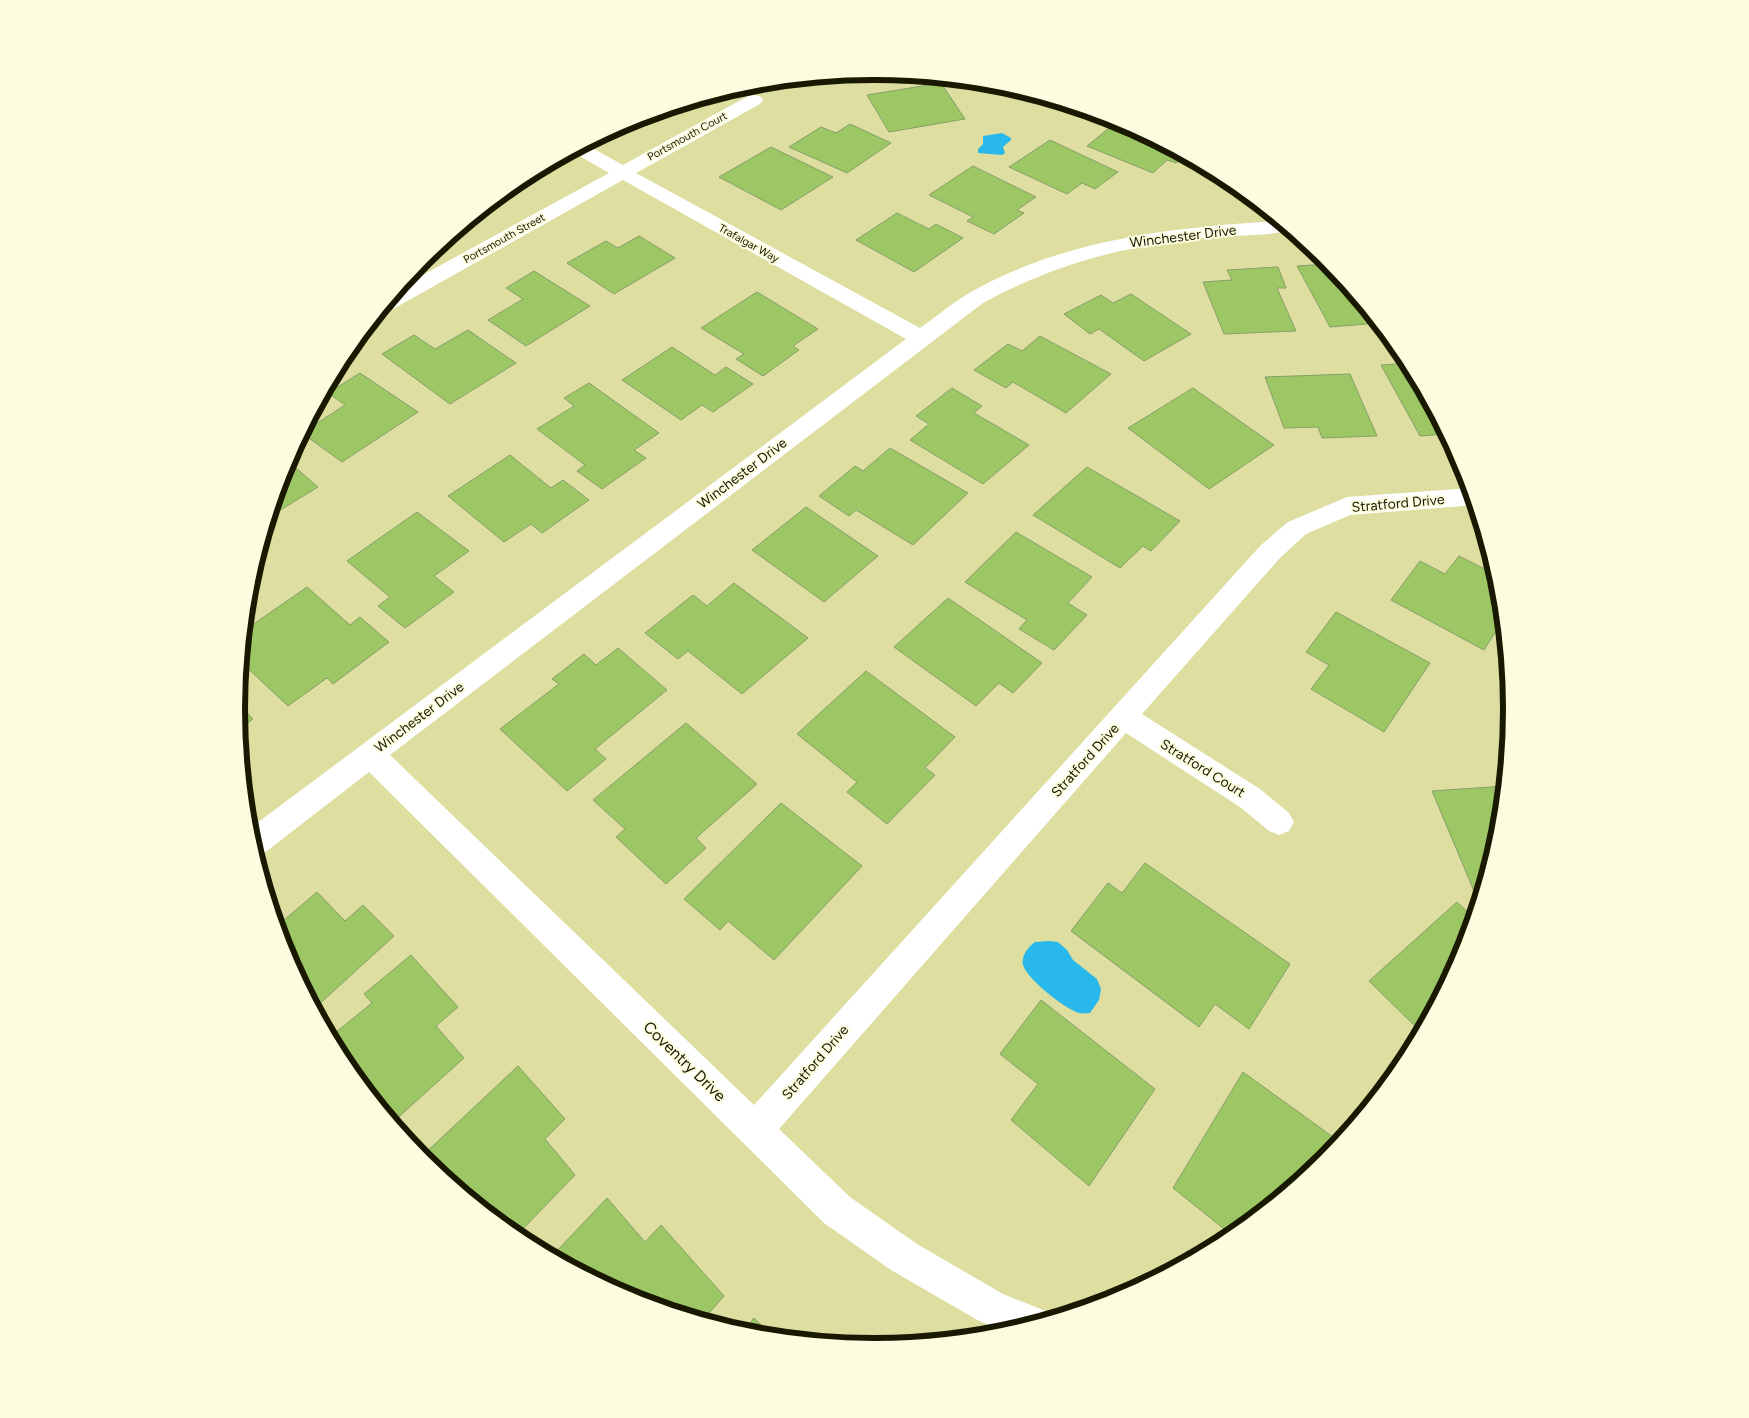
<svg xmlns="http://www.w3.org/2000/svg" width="1749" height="1418" viewBox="0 0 1749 1418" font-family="Figtree,sans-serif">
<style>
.water{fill:#29b8eb}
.building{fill:#9dc765;stroke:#879f69}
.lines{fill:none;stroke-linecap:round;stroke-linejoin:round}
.minor{fill:#fff;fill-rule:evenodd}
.labels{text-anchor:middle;stroke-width:4;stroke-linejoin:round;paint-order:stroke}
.far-street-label{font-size:11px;fill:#191902;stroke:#fcfdde}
.street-label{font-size:14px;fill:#191902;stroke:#fcfdde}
.near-street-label{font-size:16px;fill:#191902;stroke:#fcfdde}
.rim{fill:none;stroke:#191902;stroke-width:6}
</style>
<rect width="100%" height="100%" fill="#ddde9f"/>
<path class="water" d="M 1002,133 L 1011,138 L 1011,140 L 1003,147 L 1005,153 L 1002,155 L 978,153 L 978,149 L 983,144 L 983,136 Z
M 1048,941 L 1058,942 L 1067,950 L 1073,960 L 1097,979 L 1101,989 L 1099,1000 L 1090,1013 C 1087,1013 1082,1014 1079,1013 C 1065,1009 1027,979 1023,965 C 1021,956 1028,947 1035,942 Z"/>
<path class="building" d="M 941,83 L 965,119 L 889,132 L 867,95 Z
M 1119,120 L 1185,155 L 1176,163 L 1167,160 L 1153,173 L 1087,146 Z
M 850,124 L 891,143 L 847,173 L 789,147 L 821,127 L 836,133 Z
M 1050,140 L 1118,172 L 1095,189 L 1082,183 L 1067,194 L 1009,167 Z
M 771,147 L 833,177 L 781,210 L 719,177 Z
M 973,166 L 1036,197 L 1017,210 L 1024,213 L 994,234 L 967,221 L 973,217 L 929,195 Z
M 897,213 L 929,229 L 936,224 L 963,238 L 914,272 L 856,240 Z
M 639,236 L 675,258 L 614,294 L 567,263 L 606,241 L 618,248 Z
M 1331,264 L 1379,323 L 1330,327 L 1297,266 Z
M 1278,267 L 1286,288 L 1277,288 L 1296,331 L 1224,334 L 1203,282 L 1232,280 L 1227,270 Z
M 534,271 L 590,306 L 526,346 L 488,320 L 523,299 L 506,288 Z
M 757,292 L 818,329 L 793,346 L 799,350 L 763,376 L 736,359 L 744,354 L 701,328 Z
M 1131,294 L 1191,334 L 1144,361 L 1099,329 L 1090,334 L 1064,314 L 1101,295 L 1113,303 Z
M 468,330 L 516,363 L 450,404 L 382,354 L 414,335 L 435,349 Z
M 1040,336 L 1111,374 L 1066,413 L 1013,382 L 1006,388 L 974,370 L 1008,344 L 1022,351 Z
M 672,347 L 715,375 L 726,367 L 753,384 L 713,412 L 702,405 L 681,420 L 622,380 Z
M 1409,363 L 1447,434 L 1420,436 L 1381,365 Z
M 360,373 L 418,412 L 342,462 L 302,433 L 345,405 L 328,393 Z
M 1350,374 L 1377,436 L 1322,438 L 1318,427 L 1284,428 L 1265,377 Z
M 589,383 L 659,433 L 634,450 L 646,458 L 602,489 L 577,471 L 585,465 L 537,429 L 574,406 L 564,398 Z
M 952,388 L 982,406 L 974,413 L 1029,445 L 983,484 L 910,440 L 929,424 L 916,416 Z
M 1193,388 L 1274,445 L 1209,489 L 1128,428 Z
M 890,448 L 968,493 L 913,545 L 856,510 L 849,516 L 819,496 L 855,466 L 863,471 Z
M 510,455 L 551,488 L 563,480 L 589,500 L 542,533 L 531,524 L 504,542 L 448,496 Z
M 288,461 L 318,487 L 269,517 L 285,465 Z
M 1087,467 L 1180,521 L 1151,551 L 1143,546 L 1120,568 L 1033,515 Z
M 806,507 L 878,556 L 824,602 L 752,550 Z
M 417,512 L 469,551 L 434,576 L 454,592 L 405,628 L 378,606 L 390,597 L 347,561 Z
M 1016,532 L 1092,577 L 1068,603 L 1087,615 L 1054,650 L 1019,629 L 1027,620 L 965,582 Z
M 1459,556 L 1497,575 L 1500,585 L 1503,620 L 1484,650 L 1391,600 L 1420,561 L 1445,574 Z
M 734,583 L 808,638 L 742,694 L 688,651 L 678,659 L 645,633 L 693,595 L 707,606 Z
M 307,587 L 350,625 L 360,617 L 389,642 L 333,684 L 327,678 L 288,706 L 241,662 L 245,630 Z
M 948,598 L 1042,663 L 1013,693 L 999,683 L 976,706 L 894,647 Z
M 1336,612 L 1430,663 L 1384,732 L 1311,689 L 1329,665 L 1306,652 Z
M 618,648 L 667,690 L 595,749 L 606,759 L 567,791 L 500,729 L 559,684 L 552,679 L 584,654 L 596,665 Z
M 866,671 L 955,737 L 925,768 L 935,775 L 887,824 L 847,792 L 857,782 L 797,734 Z
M 237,702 L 253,719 L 239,730 L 237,709 Z
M 686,723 L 757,784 L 696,838 L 706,848 L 666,884 L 616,837 L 625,829 L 593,800 Z
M 1505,786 L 1500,834 L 1479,903 L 1432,791 Z
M 781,803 L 862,866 L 774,960 L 728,921 L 720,930 L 684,899 Z
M 1145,863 L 1290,964 L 1249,1029 L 1215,1004 L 1199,1027 L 1071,931 L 1108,883 L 1122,893 Z
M 317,892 L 345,921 L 363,905 L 394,936 L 315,1008 L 285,953 L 277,926 Z
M 1457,902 L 1474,918 L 1464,953 L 1421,1032 L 1369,981 Z
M 411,955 L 458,1007 L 436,1026 L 464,1058 L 393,1122 L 344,1063 L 330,1037 L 372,1003 L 364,994 Z
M 1041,1000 L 1155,1089 L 1089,1186 L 1011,1120 L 1038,1084 L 1000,1054 Z
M 518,1066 L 565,1119 L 545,1139 L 575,1175 L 516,1236 L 421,1157 Z
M 1243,1072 L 1340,1142 L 1325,1160 L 1233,1236 L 1173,1188 Z
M 607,1198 L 645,1242 L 661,1225 L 724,1296 L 703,1320 L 630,1298 L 552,1256 Z
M 754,1318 L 773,1337 L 743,1332 Z"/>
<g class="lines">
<path class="minor" d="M 754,95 L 760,96 L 763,100 L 760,104 L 636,173 L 920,328 C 936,317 952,303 969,293 C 1064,239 1173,227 1280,221 L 1292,230 C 1264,237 1230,235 1201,238 C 1117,248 1058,263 983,303 L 390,755 L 754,1105 L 1261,545 L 1288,522 L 1347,497 L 1471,488 L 1476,505 L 1350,515 L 1306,534 L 1279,559 L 1142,714 L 1260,789 L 1289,813 L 1294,822 L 1289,831 L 1279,835 L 1269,831 L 1240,807 L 1126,733 L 779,1129 L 850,1197 L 917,1244 L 1003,1294 L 1046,1311 L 1050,1319 L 1006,1332 L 979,1321 L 891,1270 L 824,1223 L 369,772 L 263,854 L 256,856 L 249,829 L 906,339 L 623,180 L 393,309 L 381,309 L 399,288 L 609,173 L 571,151 L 585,144 L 623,165 L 748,96 Z"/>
</g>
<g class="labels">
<g class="far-street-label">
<text transform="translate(687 136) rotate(-29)" y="4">Portsmouth Court</text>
<text transform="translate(504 238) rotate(-29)" y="4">Portsmouth Street</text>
<text transform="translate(749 243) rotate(29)" y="4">Trafalgar Way</text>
</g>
<g class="street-label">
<text transform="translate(1183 236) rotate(-7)" y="5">Winchester Drive</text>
<text transform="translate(742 473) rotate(-37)" y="5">Winchester Drive</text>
<text transform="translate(1398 503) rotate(-5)" y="5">Stratford Drive</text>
<text transform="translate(419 717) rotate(-37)" y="5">Winchester Drive</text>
<text transform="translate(1085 760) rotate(-48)" y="5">Stratford Drive</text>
<text transform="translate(1203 768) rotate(32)" y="5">Stratford Court</text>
<text transform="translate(815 1062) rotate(-49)" y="5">Stratford Drive</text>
</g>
<g class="near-street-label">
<text transform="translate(685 1061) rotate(44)" y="6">Coventry Drive</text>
</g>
</g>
<path d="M0 0H1749V1418H0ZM245 709a629 629 0 1 1 1258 0a629 629 0 1 1-1258 0Z" fill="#fcfdde" fill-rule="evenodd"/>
<path class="rim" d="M245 709a629 629 0 1 1 1258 0a629 629 0 1 1-1258 0Z"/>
</svg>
